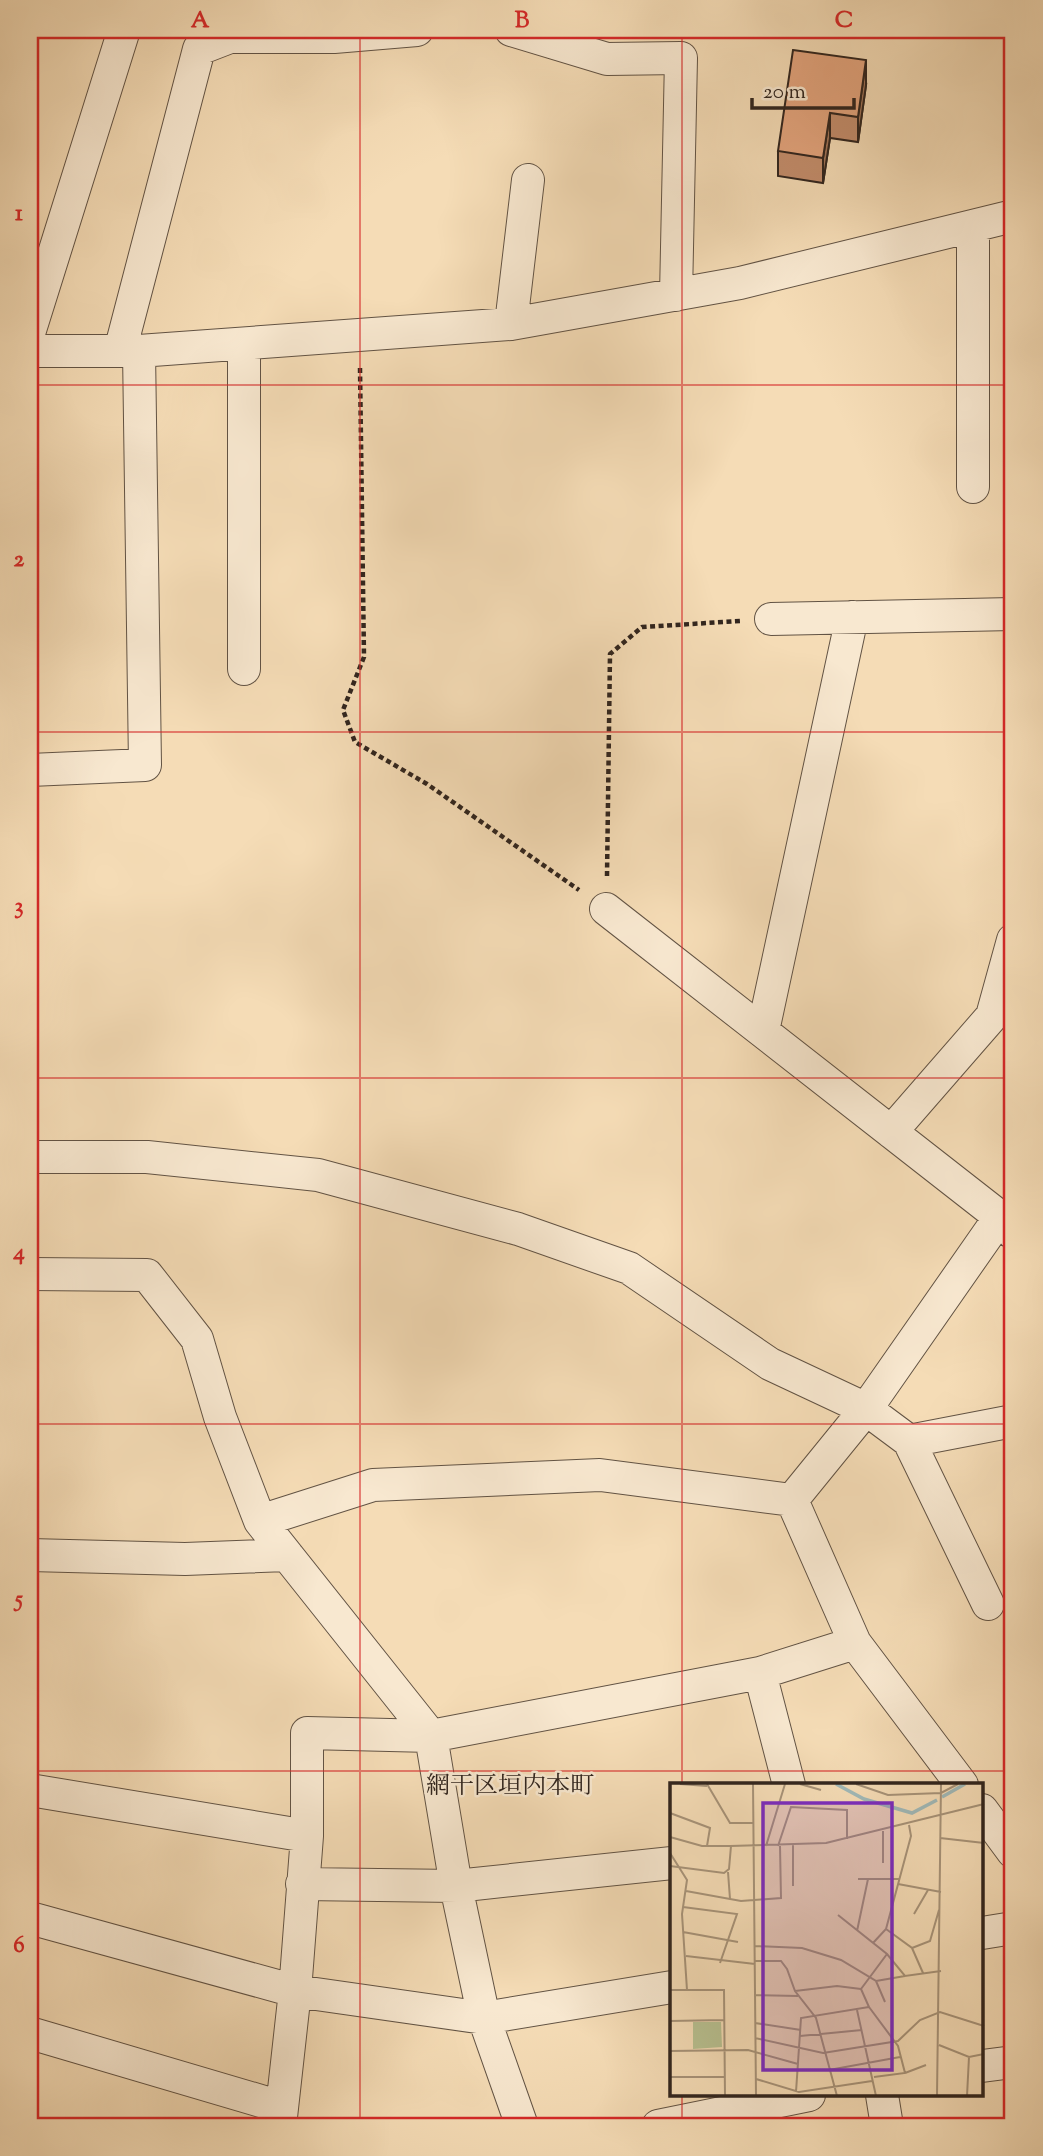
<svg xmlns="http://www.w3.org/2000/svg" width="1043" height="2156" viewBox="0 0 1043 2156" font-family="'Sorts Mill Goudy','Noto Serif JP',serif">
<style>
.lines{fill:none;stroke-linecap:round;stroke-linejoin:round}
.stream{stroke:#747e7a;stroke-width:10}
.minor-casing{stroke:#625344;stroke-width:34}
.path{stroke:#31251e;stroke-width:4.5;stroke-dasharray:5 3.5;stroke-linecap:butt}
.minor{stroke:#f8e8d0;stroke-width:32}
.wall{fill:#c28c6b;stroke:#31251e;stroke-width:2}
.shaded-wall{fill:#9e7257;stroke:#31251e;stroke-width:2}
.building{fill:#e2a37c;stroke:#31251e;stroke-width:2}
.grid{fill:none;stroke:#d62828;stroke-width:2;stroke-opacity:0.55}
.labels{text-anchor:middle;stroke-width:5;stroke-linejoin:round;paint-order:stroke}
.quarter-label{font-size:24px;fill:#31251e;stroke:#f8e8d0}
.inset-river{fill:none;stroke:#a0b9b8;stroke-width:3.5}
.inset-road{fill:none;stroke:#a79379;stroke-width:2}
.view{fill:#7b2cbf;fill-opacity:0.15;stroke:#7b2cbf;stroke-width:3.5}
.inset-edge{fill:none;stroke:#31251e;stroke-width:3.5}
.neatline{fill:none;stroke:#d62828;stroke-width:2.5}
.grid-label{font-size:23px;text-anchor:middle;font-weight:bold;fill:#d62828}
</style>
<rect width="100%" height="100%" fill="#f5dcb6"/>
<filter id="stains"><feTurbulence type="fractalNoise" baseFrequency=".00286" numOctaves="4"/><feColorMatrix values="0 0 0 0 .2 0 0 0 0 .09 0 0 0 0 .02 0 0 0 .5 -.17"/></filter>
<radialGradient id="worn" r=".72"><stop offset=".6" stop-color="#630" stop-opacity="0"/><stop offset="1" stop-color="#630" stop-opacity=".3"/></radialGradient>
<g class="lines">
<path class="stream" d="M 992,30 L 1013,36"/>
<defs>
<path id="minor" d="M 511,30 L 607,59 L 681,58 L 676,295
M 973,226 L 973,487
M 511,324 L 528,180
M 30,330 L 124,30
M 244,344 L 244,669
M 30,351 L 139,351 L 511,324 L 740,283 L 1013,216
M 120,351 L 199,49 L 230,37 L 334,37 L 417,30
M 771,619 L 1013,614
M 30,770 L 145,765 L 139,351
M 606,909 L 1000,1217 L 1013,1233
M 763,1031 L 852,617
M 891,1132 L 992,1016 L 1013,940
M 30,1157 L 147,1157 L 318,1175 L 518,1229 L 629,1268 L 770,1364 L 866,1409 L 909,1441 L 988,1604
M 30,1274 L 147,1275 L 197,1339 L 220,1417 L 260,1521 L 431,1736 L 456,1886 L 484,2018 L 522,2126
M 909,1441 L 1013,1421
M 792,1500 L 866,1409 L 1000,1217
M 260,1521 L 373,1485 L 600,1475 L 792,1500
M 30,1555 L 185,1559 L 287,1555
M 855,1643 L 962,1785
M 760,1673 L 789,1785
M 30,1790 L 307,1836
M 982,1810 L 1013,1852
M 302,1884 L 456,1886 L 672,1863
M 30,1918 L 295,1991 L 484,2018 L 672,1987
M 982,1933 L 1013,1928
M 30,2033 L 281,2107
M 982,2066 L 1013,2062
M 882,2095 L 887,2126
M 280,2126 L 295,1991 L 307,1836 L 307,1733 L 431,1736 L 760,1673 L 855,1643 L 792,1500
M 658,2126 L 809,2095"/>
</defs>
<use href="#minor" class="minor-casing"/>
<path class="path" d="M 360,368 L 364,657 L 343,710 L 355,742 L 427,784 L 579,890
M 607,876 L 610,654 L 642,627 L 740,621"/>
<use href="#minor" class="minor"/>
</g>
<path class="wall" d="M 866,85 L 858,142 L 830,138 L 823,183 L 778,176 L 778,151 Z"/>
<path class="shaded-wall" d="M 866,60 L 866,85 L 858,142 L 858,117 Z
M 830,113 L 830,138 L 823,183 L 823,158 Z"/>
<path class="building" d="M 793,50 L 866,60 L 858,117 L 830,113 L 823,158 L 778,151 Z"/>
<path class="grid" d="M 360,30 L 360,2126M 682,30 L 682,1785M 30,385 L 1013,385M 30,732 L 1013,732M 30,1078 L 1013,1078M 30,1424 L 1013,1424M 30,1771 L 1013,1771M 682,2095 L 682,2126"/>
<g class="labels">
<g class="quarter-label">
<text x="510" y="1793">網干区垣内本町</text>
</g>
</g>
<g transform="translate(670 1783)">
<rect width="313" height="313" fill="#f5dcb6"/>
<path d="M 23,239 L 51,239 L 52,264 L 23,266 Z" fill="#b8c191"/>
<path class="inset-river" d="M 166,1 L 194,16 L 242,30 L 267,17M 272,14 L 295,1"/>
<path class="inset-road" d="M 10,1 L 37,3M 37,1 L 60,40 L 83,40M 83,1 L 86,313M 130,1 L 151,7M 186,1 L 218,12 L 271,10 L 288,1M 0,30 L 40,45 L 37,63M 213,48 L 213,80M 0,54 L 32,63 L 61,63M 270,55 L 314,60M 123,62 L 123,103M 96,63 L 115,1M 108,63 L 121,24 L 177,27 L 177,56M 0,70 L 17,97 L 12,131 L 17,207M 0,83 L 54,90 L 59,86 L 61,63 L 156,60 L 314,21M 58,89 L 60,116M 188,96 L 230,96M 228,101 L 271,109M 16,108 L 71,118 L 111,115 L 110,63M 13,124 L 67,131 L 50,180M 244,131 L 258,107M 168,132 L 217,171 L 235,193 L 271,188M 216,146 L 242,165 L 253,190M 187,148 L 198,96M 13,149 L 68,159M 203,160 L 216,146 L 241,53 L 239,42M 85,163 L 132,165 L 171,177 L 206,198 L 215,219M 242,165 L 260,158 L 269,127M 16,173 L 85,181M 85,178 L 111,178 L 117,186 L 125,208 L 146,235 L 167,313M 206,198 L 235,193M 191,206 L 217,171M 0,207 L 54,207 L 55,313M 125,208 L 167,203 L 191,206M 85,212 L 128,213M 199,224 L 228,263 L 235,290 L 204,294M 187,227 L 206,313M 0,238 L 54,237M 85,240 L 131,247M 130,253 L 192,247M 85,255 L 153,270 L 228,258 L 250,237 L 270,229 L 314,243M 269,262 L 299,274 L 314,271M 0,268 L 78,267 L 128,281M 159,287 L 230,274M 235,290 L 256,282M 0,294 L 55,294M 86,296 L 129,309 L 202,298M 126,309 L 131,235 L 199,224 L 191,206M 267,313 L 271,1M 297,313 L 299,274"/>
<path class="view" d="M 93,20 L 222,20 L 222,287 L 93,287 Z"/>
<rect width="313" height="313" class="inset-edge"/>
</g>
<rect width="1043" height="2156" fill="none" stroke="#f5dcb6" stroke-width="77"/>
<path d="M752 98v10h102v-10" fill="none" stroke="#31251e" stroke-width="3.5"/>
<text x="763" y="98" font-size="21" fill="#31251e" stroke="#f8e8d0" stroke-width="5" paint-order="stroke">20 m</text>
<rect x="38" y="38" width="966" height="2080" class="neatline"/>
<g class="grid-label">
<text x="200" y="27">A</text>
<text x="522" y="27">B</text>
<text x="844" y="27">C</text>
<text x="19" y="220">1</text>
<text x="19" y="566">2</text>
<text x="19" y="913">3</text>
<text x="19" y="1259">4</text>
<text x="19" y="1606">5</text>
<text x="19" y="1952">6</text>
</g>
<rect width="100%" height="100%" filter="url(#stains)"/>
<rect width="100%" height="100%" fill="url(#worn)"/>
</svg>
